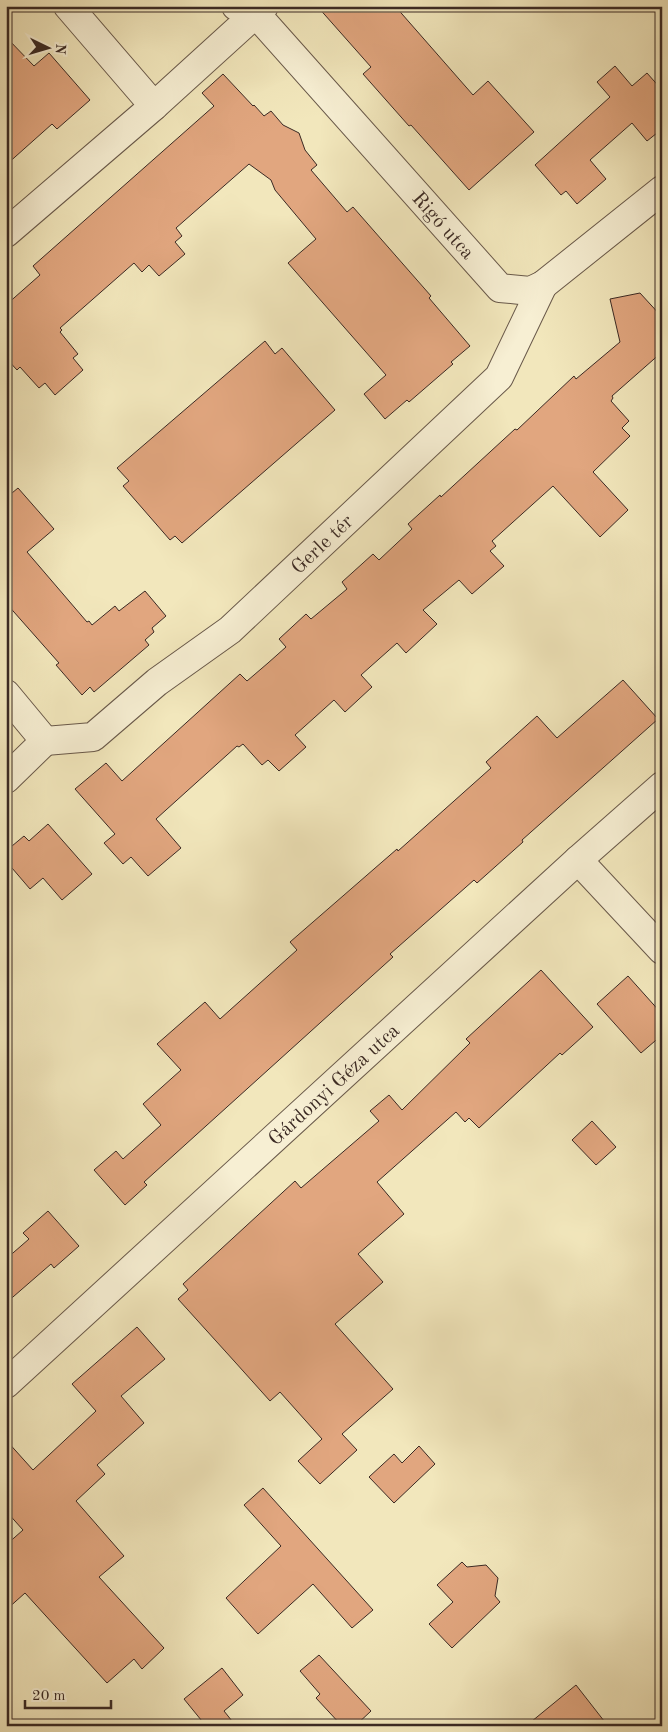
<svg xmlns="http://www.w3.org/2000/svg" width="668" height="1732" viewBox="0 0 668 1732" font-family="'Old Standard TT',serif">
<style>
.building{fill:#e1a67f;stroke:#3b2a24}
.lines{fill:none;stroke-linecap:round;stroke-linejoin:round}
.minor-casing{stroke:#69594a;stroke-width:30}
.minor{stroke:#f7efd3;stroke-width:28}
.labels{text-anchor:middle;stroke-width:4.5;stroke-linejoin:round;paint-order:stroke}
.street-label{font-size:20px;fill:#3b2a24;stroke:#f7efd3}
</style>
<rect width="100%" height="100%" fill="#f2e7bc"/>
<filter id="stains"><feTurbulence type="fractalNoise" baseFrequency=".004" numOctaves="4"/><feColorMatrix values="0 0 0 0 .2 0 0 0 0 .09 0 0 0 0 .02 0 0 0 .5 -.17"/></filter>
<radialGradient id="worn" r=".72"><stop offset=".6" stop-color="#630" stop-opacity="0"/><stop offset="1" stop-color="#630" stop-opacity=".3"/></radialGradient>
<path class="building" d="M 317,6 L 395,6 L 473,95 L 488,81 L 534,132 L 469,190 L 411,125 L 409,126 L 363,74 L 371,67 Z
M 6,37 L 34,66 L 49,53 L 90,100 L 57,129 L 52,124 L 6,165 Z
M 615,66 L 632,86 L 647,73 L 662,90 L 662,129 L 647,141 L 632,123 L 590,160 L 606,179 L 577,204 L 566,191 L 561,195 L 535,165 L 610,97 L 597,82 Z
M 223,74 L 253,106 L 254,105 L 264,116 L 271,111 L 283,125 L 299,133 L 305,150 L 317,165 L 311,170 L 347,212 L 353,207 L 431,296 L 429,298 L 470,346 L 451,362 L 453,364 L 409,402 L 407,400 L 385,419 L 364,394 L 386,375 L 288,263 L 316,239 L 275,190 L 271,180 L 249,164 L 176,228 L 182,236 L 175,242 L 185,254 L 159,276 L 149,265 L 142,272 L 134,263 L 60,328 L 62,330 L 60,332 L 78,354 L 73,358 L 83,370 L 55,395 L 45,383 L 39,388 L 20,367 L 17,370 L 6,358 L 6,305 L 40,275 L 33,266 L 214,106 L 202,93 Z
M 640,293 L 662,317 L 662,352 L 612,396 L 613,398 L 611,401 L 629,421 L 622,428 L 630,436 L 593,472 L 628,510 L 600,537 L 553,486 L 492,541 L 496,546 L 490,551 L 504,566 L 472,594 L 459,580 L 423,610 L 437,624 L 406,653 L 397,643 L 361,675 L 372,687 L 345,712 L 334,700 L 295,735 L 306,747 L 279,771 L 268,760 L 262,765 L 243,744 L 239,747 L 237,746 L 156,819 L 181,848 L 148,876 L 131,857 L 123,864 L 104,843 L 115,834 L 75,789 L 106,763 L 122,781 L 240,674 L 247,681 L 268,663 L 286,647 L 279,639 L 306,614 L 311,619 L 347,589 L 342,582 L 373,554 L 379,560 L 412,529 L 408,524 L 440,495 L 441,497 L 515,429 L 517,430 L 574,376 L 576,379 L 620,342 L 610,299 Z
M 265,341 L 275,354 L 282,348 L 335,410 L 182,543 L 175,536 L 170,540 L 123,486 L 129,481 L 117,468 Z
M 18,488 L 54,529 L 27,552 L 87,622 L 89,621 L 92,625 L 115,606 L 119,611 L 145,591 L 166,616 L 152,628 L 154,632 L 145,640 L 149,645 L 94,692 L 90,687 L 82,695 L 56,665 L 59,663 L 6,603 L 6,498 Z
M 623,680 L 658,719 L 522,840 L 523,842 L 477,883 L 474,880 L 390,954 L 393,957 L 144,1182 L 147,1185 L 125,1205 L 94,1170 L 116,1151 L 123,1159 L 161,1125 L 143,1104 L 181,1070 L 157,1044 L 205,1002 L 220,1019 L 297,950 L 290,942 L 397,849 L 398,851 L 491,768 L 486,762 L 537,716 L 557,738 Z
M 48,824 L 92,874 L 62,900 L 43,878 L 30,889 L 6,861 L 6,851 L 24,836 L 29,841 Z
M 541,970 L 593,1027 L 562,1055 L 560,1053 L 479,1128 L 469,1118 L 465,1122 L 456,1112 L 377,1182 L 404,1214 L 358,1254 L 383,1282 L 335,1324 L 393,1389 L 342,1434 L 357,1450 L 320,1484 L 298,1461 L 322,1439 L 280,1392 L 270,1401 L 235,1362 L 178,1299 L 188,1290 L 183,1284 L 295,1181 L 301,1188 L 379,1121 L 370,1111 L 389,1095 L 402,1110 L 470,1043 L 466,1039 Z
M 628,976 L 662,1014 L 662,1035 L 641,1053 L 597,1004 Z
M 592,1121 L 616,1147 L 596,1165 L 572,1140 Z
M 48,1211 L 79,1246 L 54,1268 L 51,1264 L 6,1303 L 6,1259 L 29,1239 L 23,1233 Z
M 137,1327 L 165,1359 L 121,1396 L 144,1423 L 97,1465 L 105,1474 L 76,1501 L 124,1556 L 99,1577 L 164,1648 L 142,1669 L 134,1659 L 107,1683 L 25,1593 L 6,1610 L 6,1545 L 23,1530 L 6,1511 L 6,1440 L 33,1470 L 96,1411 L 72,1384 Z
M 419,1446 L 435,1464 L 394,1503 L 369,1477 L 394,1454 L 402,1463 Z
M 263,1488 L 373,1610 L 352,1628 L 313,1584 L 258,1634 L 226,1598 L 281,1546 L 244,1505 Z
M 462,1562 L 467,1567 L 486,1565 L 498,1578 L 495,1596 L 500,1602 L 452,1648 L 429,1624 L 453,1602 L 437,1585 Z
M 319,1655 L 371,1711 L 355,1726 L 342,1726 L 316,1698 L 320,1694 L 300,1671 Z
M 222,1668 L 243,1695 L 224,1711 L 236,1726 L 206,1726 L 184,1699 Z
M 576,1685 L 608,1726 L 526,1726 Z"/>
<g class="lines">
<defs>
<g id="minor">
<path d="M 68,6 L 154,106"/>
<path id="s1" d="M 236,6 L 256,14 L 500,288 L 530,291 L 543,285 L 662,190"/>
<path d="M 6,233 L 154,106 L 264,6"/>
<path d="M 6,694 L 45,741 L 6,779"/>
<path id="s2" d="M 45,741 L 93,737 L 157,682 L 230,630 L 499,377 L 543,285"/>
<path d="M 578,860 L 662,950"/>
<path id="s3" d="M 6,1384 L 578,860 L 662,786"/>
</g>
</defs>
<use href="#minor" class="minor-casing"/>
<use href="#minor" class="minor"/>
</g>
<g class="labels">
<g class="street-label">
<text dy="7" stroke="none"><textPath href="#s1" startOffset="304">Rigó utca</textPath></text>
<text dy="7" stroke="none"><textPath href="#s2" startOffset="348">Gerle tér</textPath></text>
<text dy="7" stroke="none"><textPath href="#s3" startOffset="444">Gárdonyi Géza utca</textPath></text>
</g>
</g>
<rect width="668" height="1732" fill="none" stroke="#f2e7bc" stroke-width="25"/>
<rect x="8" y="8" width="653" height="1717" fill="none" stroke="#3b2a24" stroke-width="2.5"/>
<rect x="12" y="12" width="643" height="1707" fill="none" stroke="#3b2a24"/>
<g transform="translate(48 48) rotate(95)" stroke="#f7efd3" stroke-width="4" paint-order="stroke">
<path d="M0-4L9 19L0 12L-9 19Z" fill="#3b2a24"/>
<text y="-8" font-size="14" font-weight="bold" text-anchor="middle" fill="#3b2a24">N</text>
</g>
<path d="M25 1700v8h86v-8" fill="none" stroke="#3b2a24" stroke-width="2.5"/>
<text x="32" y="1700" font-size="15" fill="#3b2a24" stroke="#f7efd3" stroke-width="4" paint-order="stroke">20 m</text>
<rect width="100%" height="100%" filter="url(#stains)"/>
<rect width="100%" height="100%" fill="url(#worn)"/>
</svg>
